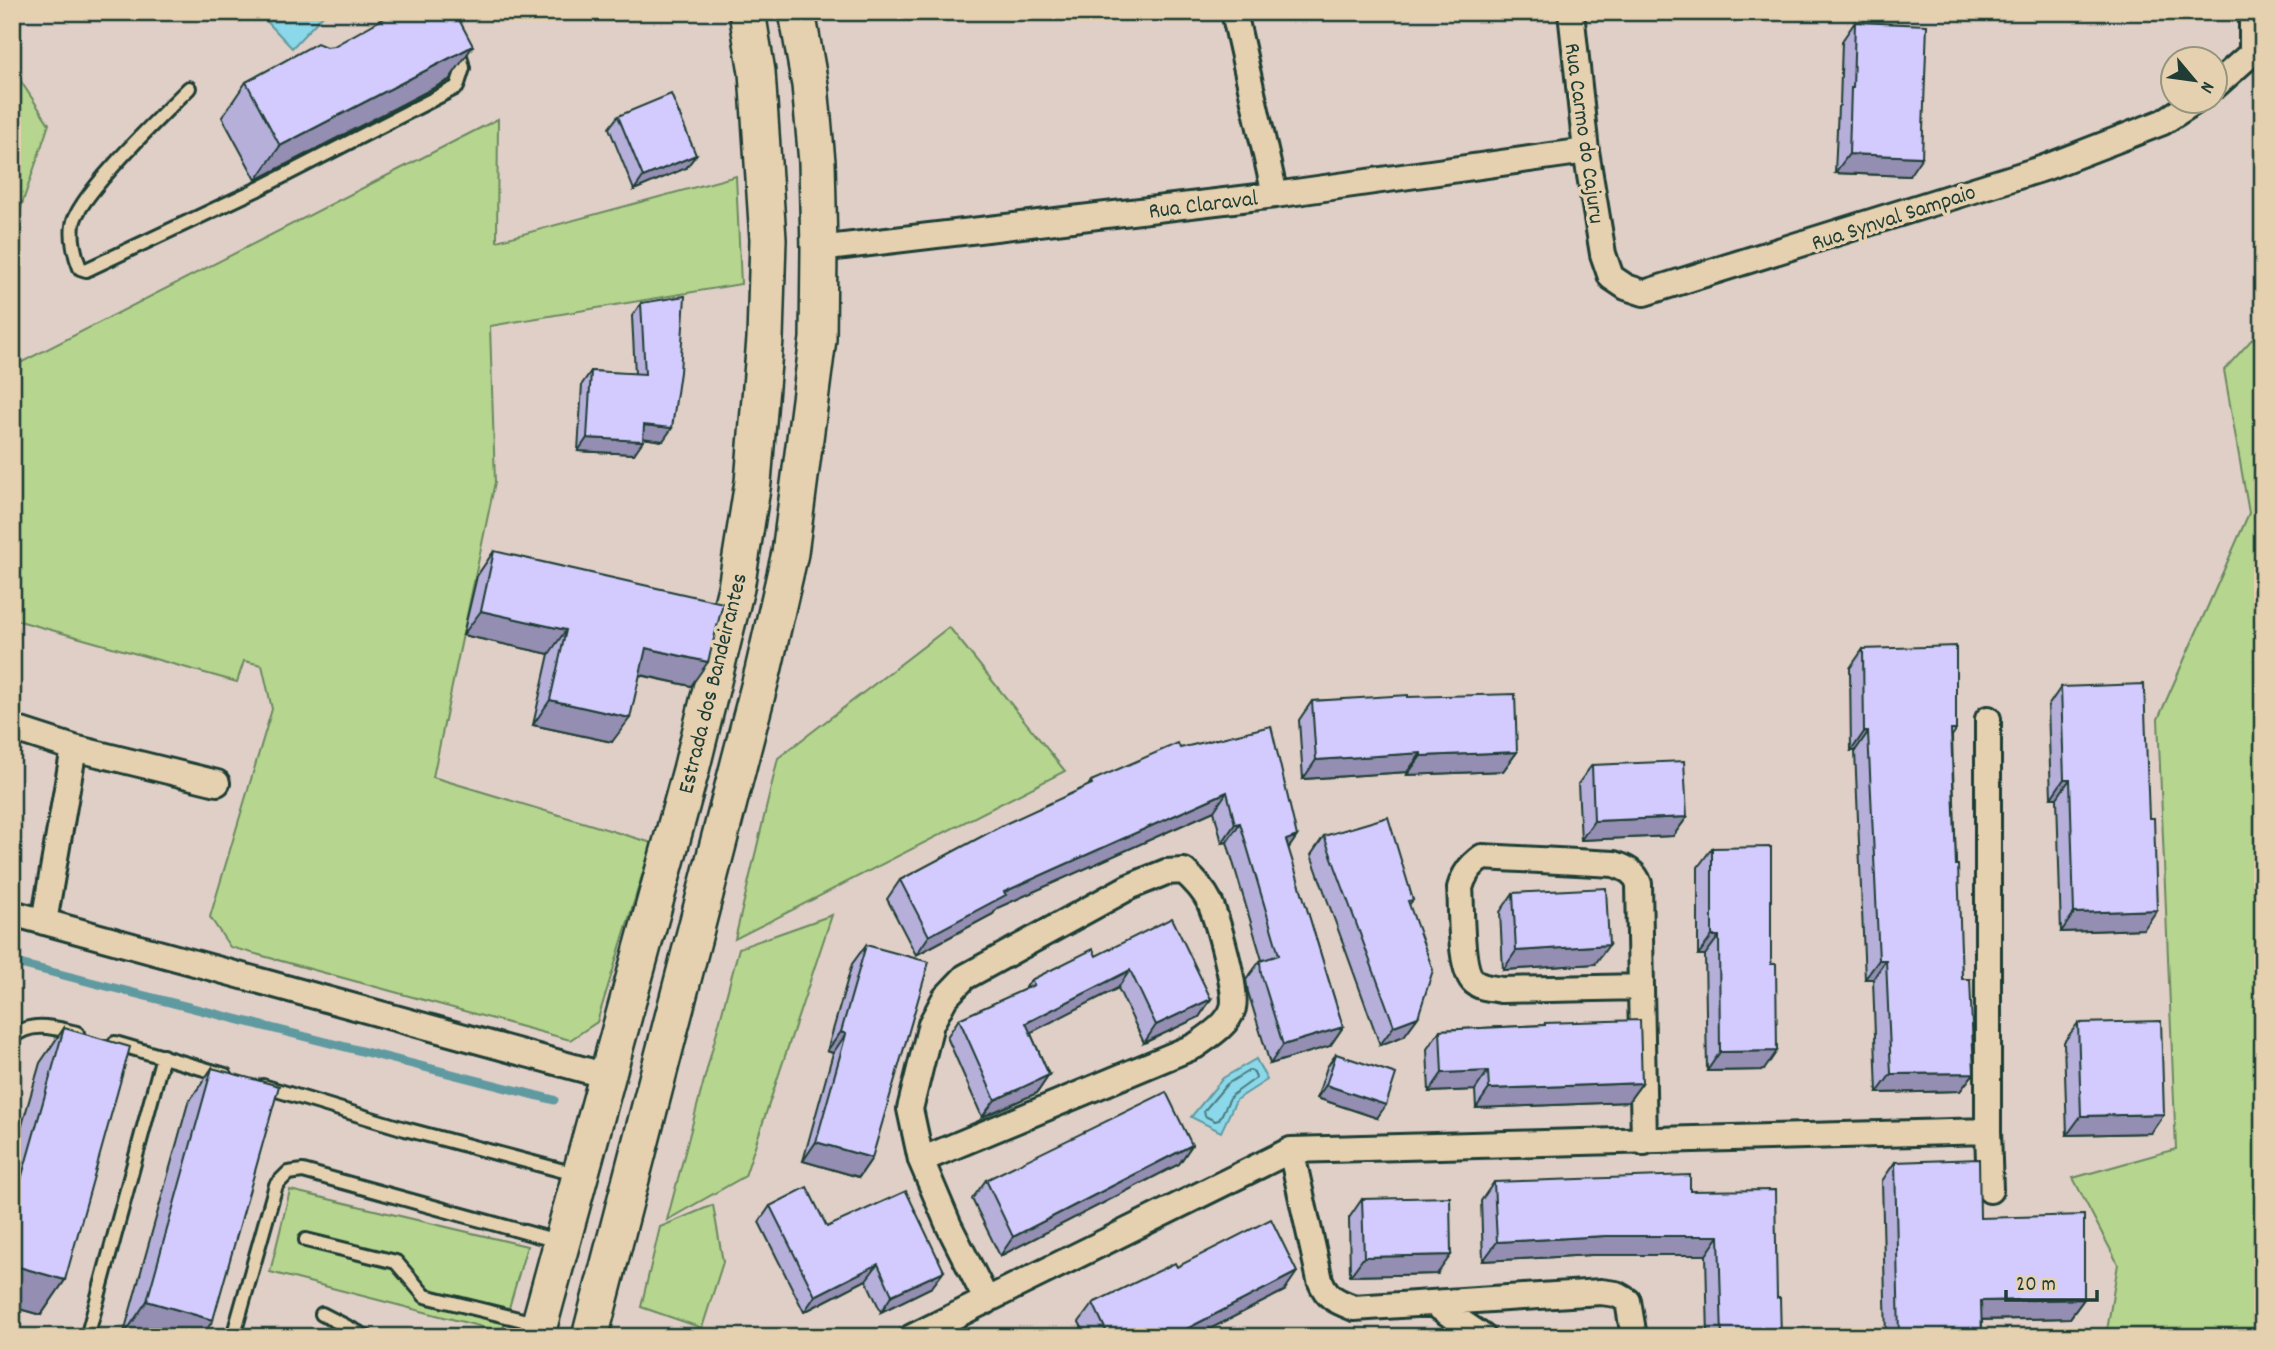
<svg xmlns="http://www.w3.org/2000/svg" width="2275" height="1349" viewBox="0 0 2275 1349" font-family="Dekko,sans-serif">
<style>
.green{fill:#b6d58e;stroke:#6a8961;stroke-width:2}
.water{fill:#8bd8ea;stroke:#609aa1;stroke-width:2}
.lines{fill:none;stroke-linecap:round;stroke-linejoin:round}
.shore{stroke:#4a7b7d;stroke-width:2}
.stream{stroke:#609aa1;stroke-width:9}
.service-casing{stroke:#1f3d34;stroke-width:18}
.minor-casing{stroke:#1f3d34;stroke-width:30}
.secondary-casing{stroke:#1f3d34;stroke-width:40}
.service{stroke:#e5d1b0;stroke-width:12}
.minor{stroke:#e5d1b0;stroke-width:24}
.secondary{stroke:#e5d1b0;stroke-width:35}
.wall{fill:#b5afda;stroke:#1f3d34;stroke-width:2}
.shaded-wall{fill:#948eb2;stroke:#1f3d34;stroke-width:2}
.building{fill:#d3cbfe;stroke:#1f3d34;stroke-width:2}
.labels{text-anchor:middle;stroke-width:7;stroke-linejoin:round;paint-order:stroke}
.street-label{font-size:23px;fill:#1f3d34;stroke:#e5d1b0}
</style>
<rect width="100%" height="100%" fill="#e0cfc7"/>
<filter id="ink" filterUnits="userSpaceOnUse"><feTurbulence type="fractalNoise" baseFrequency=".0143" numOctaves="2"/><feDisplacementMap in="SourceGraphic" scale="14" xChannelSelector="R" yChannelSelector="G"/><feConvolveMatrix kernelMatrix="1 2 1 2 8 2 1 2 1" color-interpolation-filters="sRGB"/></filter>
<g filter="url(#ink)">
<path class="green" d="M 12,68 L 49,124 L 12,234 Z
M 498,119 L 497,241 L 736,176 L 741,284 L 490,326 L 495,482 L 433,777 L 652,843 L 597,1022 L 570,1040 L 230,947 L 210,917 L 272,709 L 262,665 L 244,661 L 237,682 L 12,619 L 12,367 Z
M 2263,327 L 2263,1337 L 2106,1337 L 2118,1264 L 2073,1178 L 2176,1149 L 2158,719 L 2249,513 L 2224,370 Z
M 949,627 L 1065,771 L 735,939 L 778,758 Z
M 832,915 L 745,1176 L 667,1220 L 739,948 Z
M 290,1190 L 527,1246 L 502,1332 L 270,1272 Z
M 713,1205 L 723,1262 L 702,1328 L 641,1307 L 660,1227 Z"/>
<path class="water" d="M 258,12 L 326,12 L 292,48 Z
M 1256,1059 L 1267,1080 L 1236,1100 L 1221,1132 L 1191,1117 L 1223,1078 Z"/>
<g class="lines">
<path class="shore" d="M 1250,1070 L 1254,1072 L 1256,1078 L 1231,1096 L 1219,1120 L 1215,1121 L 1205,1116 L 1204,1111 L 1227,1084 Z"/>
<path class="stream" d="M 12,962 L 554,1100"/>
<defs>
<path id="service" d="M 189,88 C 165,112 76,197 73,225 C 71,238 75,256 80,268 L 86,270 L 258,189 L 457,87 L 463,68 L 458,47
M 12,1038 C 30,1020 55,1028 77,1033
M 115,1043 L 225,1075
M 263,1086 L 405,1129 L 579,1175
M 306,1240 L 396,1262 L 425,1296 L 539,1324
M 322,1314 L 367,1337
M 89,1330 L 163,1056
M 233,1337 L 276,1185 L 288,1173 L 303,1171 L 561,1242"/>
<path id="minor" d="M 1234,12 L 1275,195
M 1571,12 L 1586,151 L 1603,254 L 1611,277 L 1626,287 L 1644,293 L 2044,168 L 2163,122 L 2194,102
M 2216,85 L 2252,53 L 2252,12
M 819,249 L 1275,195 L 1586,151
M 1988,719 L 1988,1131 L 1990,1190
M 12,728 L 74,748 L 217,783
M 12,913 L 607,1076
M 44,922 L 74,748
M 1641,987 L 1501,990 C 1492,988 1481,988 1474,982 C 1459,969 1462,909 1460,888 C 1464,874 1470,866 1482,857 L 1614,864 C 1626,868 1635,872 1639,884 L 1644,1142
M 1291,1150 L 1320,1280 C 1327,1298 1336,1301 1354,1308 L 1601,1292 L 1616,1294 L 1628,1301 L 1634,1337
M 921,1160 L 1195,1046 C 1209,1036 1228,1025 1233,1008 C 1238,991 1217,918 1209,901 C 1203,889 1194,880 1184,871 L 1166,872 L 1129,887 L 965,977 L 945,998 L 931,1024 L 910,1109 L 921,1160 L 949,1226 L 987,1301
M 1436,1305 L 1483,1337
M 912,1337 L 1291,1150 L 1988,1131"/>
<path id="secondary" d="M 536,1337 L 691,770 L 736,588 L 753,482 L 765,339 L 768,239 L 757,72 L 747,12
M 590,1337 L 763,671 L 790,553 L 818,339 L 819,249 L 817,162 L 810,85 L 797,12"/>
</defs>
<use href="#service" class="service-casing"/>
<use href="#minor" class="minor-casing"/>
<use href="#secondary" class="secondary-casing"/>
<use href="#service" class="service"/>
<use href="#minor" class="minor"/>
<use href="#secondary" class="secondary"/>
</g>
<path class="wall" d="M 1855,22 L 1909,176 L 1835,173 L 1838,107 L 1840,105 L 1842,41 Z
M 326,47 L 449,80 L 256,180 L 222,117 L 246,82 Z
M 618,116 L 696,155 L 686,168 L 634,190 L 609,128 Z
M 641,303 L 663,441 L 643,438 L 634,454 L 578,451 L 582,384 L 591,371 L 635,374 L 632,316 Z
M 494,551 L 691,686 L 639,675 L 612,742 L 533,725 L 549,654 L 463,635 L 477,576 Z
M 1863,649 L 1956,730 L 1952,736 L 1956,865 L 1962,979 L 1974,1073 L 1960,1091 L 1877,1093 L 1873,979 L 1865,979 L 1855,751 L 1851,751 L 1850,668 Z
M 2061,687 L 2149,818 L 2144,929 L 2061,932 L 2057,798 L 2051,798 L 2048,706 Z
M 1408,697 L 1517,752 L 1503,771 L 1407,775 L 1407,772 L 1303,779 L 1299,720 L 1312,701 Z
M 1180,748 L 1297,836 L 1288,849 L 1343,1027 L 1330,1046 L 1270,1064 L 1248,992 L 1246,980 L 1260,961 L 1262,960 L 1227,842 L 1222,843 L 1214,811 L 997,908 L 993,914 L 916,955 L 887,899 L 900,880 L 1088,786 L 1091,781 Z
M 1592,765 L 1687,817 L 1673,836 L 1581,840 L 1578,784 Z
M 1324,836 L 1413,900 L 1409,905 L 1418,1017 L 1404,1036 L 1380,1045 L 1311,855 Z
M 1712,848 L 1764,1070 L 1707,1071 L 1705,955 L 1698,955 L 1698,867 Z
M 1513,893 L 1595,964 L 1503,970 L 1500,912 Z
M 866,945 L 872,1158 L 859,1177 L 803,1161 L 833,1053 L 827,1051 L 852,964 Z
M 1096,956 L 1211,999 L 1199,1017 L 1144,1043 L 1118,988 L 1030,1032 L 1049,1075 L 1037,1093 L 982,1117 L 947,1037 L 959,1019 L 1024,990 L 1031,980 Z
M 1545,1023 L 1642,1083 L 1628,1102 L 1476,1108 L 1475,1090 L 1429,1092 L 1427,1049 L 1440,1030 L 1544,1025 Z
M 2078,1023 L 2151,1133 L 2067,1135 L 2064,1042 Z
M 64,1028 L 65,1280 L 41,1315 L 12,1307 L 12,1160 L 40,1063 Z
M 1336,1054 L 1377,1118 L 1317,1098 L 1327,1067 Z
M 212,1068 L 202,1337 L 126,1337 L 123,1336 L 188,1103 Z
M 1192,1145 L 1179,1164 L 1000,1256 L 972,1199 L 986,1180 Z
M 1895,1162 L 1980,1218 L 2084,1299 L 2070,1318 L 1982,1320 L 1982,1337 L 1886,1337 L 1882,1181 Z
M 1494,1182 L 1690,1191 L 1777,1298 L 1781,1337 L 1708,1337 L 1706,1255 L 1591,1255 L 1483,1261 L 1481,1201 Z
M 1362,1199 L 1437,1274 L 1350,1276 L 1349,1218 Z
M 770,1206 L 827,1227 L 944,1271 L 932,1287 L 881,1312 L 866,1280 L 804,1312 L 759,1222 Z
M 1177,1267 L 1284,1291 L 1194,1337 L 1087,1337 L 1079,1322 L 1093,1303 Z"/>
<path class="shaded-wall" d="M 473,46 L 449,80 L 256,180 L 280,146 Z
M 1849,154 L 1922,157 L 1909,176 L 1835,173 Z
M 696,155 L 686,168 L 634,190 L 643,177 Z
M 644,425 L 672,428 L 663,441 L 635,437 Z
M 587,438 L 643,441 L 634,454 L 578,451 Z
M 481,611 L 566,630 L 549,654 L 463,635 Z
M 646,648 L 708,662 L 691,686 L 628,672 Z
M 550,700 L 630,718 L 612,742 L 533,725 Z
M 1864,732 L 1868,732 L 1855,751 L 1851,751 Z
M 1517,752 L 1503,771 L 1407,775 L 1421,756 Z
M 1421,753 L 1407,772 L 1303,779 L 1316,760 Z
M 2064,779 L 2070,779 L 2057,798 L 2051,798 Z
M 1227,792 L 1214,811 L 997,908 L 993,914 L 916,955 L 929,936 L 1004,892 Z
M 1687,817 L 1673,836 L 1581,840 L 1594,821 Z
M 1240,823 L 1227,842 L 1222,843 L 1235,824 Z
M 1297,836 L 1284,855 L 1286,840 Z
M 2157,910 L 2144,929 L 2061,932 L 2074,913 Z
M 1712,936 L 1719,936 L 1705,955 L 1698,955 Z
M 1609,945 L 1595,964 L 1503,970 L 1516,951 Z
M 1879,960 L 1886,960 L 1873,979 L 1865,979 Z
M 1130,970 L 1118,988 L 1014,1041 L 1026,1023 Z
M 1211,999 L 1199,1017 L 1144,1043 L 1156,1025 Z
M 1418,1017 L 1404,1036 L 1380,1045 L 1394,1026 Z
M 1343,1027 L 1330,1046 L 1270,1064 L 1283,1045 Z
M 841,1032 L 846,1034 L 833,1053 L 827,1051 Z
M 1777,1051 L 1764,1070 L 1707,1071 L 1720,1052 Z
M 1488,1071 L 1475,1090 L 1429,1092 L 1442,1073 Z
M 1974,1073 L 1960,1091 L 1877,1093 L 1891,1074 Z
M 1049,1075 L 1037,1093 L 982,1117 L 995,1100 Z
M 1642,1083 L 1628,1102 L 1476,1108 L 1489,1089 Z
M 1326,1085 L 1386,1105 L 1377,1118 L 1317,1098 Z
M 2164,1114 L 2151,1133 L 2067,1135 L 2081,1116 Z
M 816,1142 L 872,1158 L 859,1177 L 803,1161 Z
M 1192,1145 L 1179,1164 L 1000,1256 L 1013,1237 Z
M 1605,1236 L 1719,1236 L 1706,1255 L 1591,1255 L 1483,1261 L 1497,1242 Z
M 1451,1255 L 1437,1274 L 1350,1276 L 1364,1257 Z
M 878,1264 L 866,1280 L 804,1312 L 815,1296 Z
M 12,1265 L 65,1280 L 41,1315 L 12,1307 Z
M 944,1271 L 932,1287 L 881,1312 L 892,1295 Z
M 1297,1272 L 1284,1291 L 1194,1337 L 1171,1337 Z
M 2084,1299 L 2070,1318 L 1968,1320 L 1981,1301 Z
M 147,1301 L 213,1320 L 202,1337 L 126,1337 L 123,1336 Z"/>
<path class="building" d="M 395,12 L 455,12 L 473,46 L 280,146 L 246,82 L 317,43 L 326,47 L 334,46 Z
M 1855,22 L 1927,25 L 1922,157 L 1849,154 L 1851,88 L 1853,88 Z
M 671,94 L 696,155 L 643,177 L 618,116 Z
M 685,296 L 680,372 L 672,428 L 644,425 L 643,441 L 587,438 L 591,371 L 645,374 L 641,303 Z
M 494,551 L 723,603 L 708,662 L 646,648 L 630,718 L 550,700 L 566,630 L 481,611 Z
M 1956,646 L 1956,730 L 1951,730 L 1956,865 L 1958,865 L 1962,979 L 1970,979 L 1974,1073 L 1891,1074 L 1886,960 L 1879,960 L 1868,732 L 1864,732 L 1863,649 Z
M 2144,684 L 2149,818 L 2154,818 L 2157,910 L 2074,913 L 2070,779 L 2064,779 L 2061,687 Z
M 1515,694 L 1517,752 L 1421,756 L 1421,753 L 1316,760 L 1312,701 L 1408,695 L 1408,697 Z
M 1271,726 L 1297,836 L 1286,840 L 1343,1027 L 1283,1045 L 1261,973 L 1260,961 L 1279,955 L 1240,823 L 1235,824 L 1227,792 L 1004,892 L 1006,895 L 929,936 L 900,880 L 1005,824 L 1092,784 L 1091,781 L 1178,743 L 1180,748 Z
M 1684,761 L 1687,817 L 1594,821 L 1592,765 Z
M 1388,817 L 1413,900 L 1408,901 L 1433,970 L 1418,1017 L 1394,1026 L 1324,836 Z
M 1771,847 L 1771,964 L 1776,964 L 1777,1051 L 1720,1052 L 1719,936 L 1712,936 L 1712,848 Z
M 1606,888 L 1609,945 L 1516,951 L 1513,893 Z
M 1172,918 L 1211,999 L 1156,1025 L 1130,970 L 1026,1023 L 1049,1075 L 995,1100 L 959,1019 L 1034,985 L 1031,980 L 1093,949 L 1096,956 Z
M 866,945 L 929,962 L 872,1158 L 816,1142 L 846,1034 L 841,1032 Z
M 1640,1020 L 1642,1083 L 1489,1089 L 1488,1071 L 1442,1073 L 1440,1030 L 1545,1025 L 1545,1023 Z
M 2161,1021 L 2164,1114 L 2081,1116 L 2078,1023 Z
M 64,1028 L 130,1047 L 65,1280 L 12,1265 L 12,1211 Z
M 1336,1054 L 1396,1074 L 1386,1105 L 1326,1085 Z
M 212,1068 L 279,1086 L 213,1320 L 147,1301 Z
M 1166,1092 L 1192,1145 L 1013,1237 L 986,1180 Z
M 1979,1159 L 1980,1218 L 2084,1215 L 2084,1299 L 1981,1301 L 1982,1337 L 1899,1337 L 1895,1162 Z
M 1690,1175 L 1690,1191 L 1775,1190 L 1777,1298 L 1780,1298 L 1781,1337 L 1722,1337 L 1719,1236 L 1605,1236 L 1497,1242 L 1494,1182 Z
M 807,1187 L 827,1227 L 906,1191 L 944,1271 L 892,1295 L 878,1264 L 815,1296 L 770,1206 Z
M 1450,1197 L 1451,1255 L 1364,1257 L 1362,1199 Z
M 1271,1219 L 1297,1272 L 1171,1337 L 1109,1337 L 1093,1303 L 1175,1263 L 1177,1267 Z"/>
</g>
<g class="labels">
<g class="street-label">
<text transform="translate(1586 133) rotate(82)" y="8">Rua Carmo do Cajuru</text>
<text transform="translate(1203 203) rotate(-7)" y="8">Rua Claraval</text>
<text transform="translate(1893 216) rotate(-18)" y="8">Rua Synval Sampaio</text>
<text transform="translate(711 683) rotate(-76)" y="8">Estrada dos Bandeirantes</text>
</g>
</g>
<rect width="2275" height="1349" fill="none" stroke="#e5d1b0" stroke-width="42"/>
<rect x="21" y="21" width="2233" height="1307" fill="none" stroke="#1f3d34" stroke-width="2.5" filter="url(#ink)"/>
<g transform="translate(2194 80) rotate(119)"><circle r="33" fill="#e5d1b0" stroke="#96967e" stroke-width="2"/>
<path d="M0-5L12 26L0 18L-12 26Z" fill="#1f3d34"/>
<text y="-10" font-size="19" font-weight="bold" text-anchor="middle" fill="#1f3d34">N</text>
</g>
<path d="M2006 1290v10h91v-10" fill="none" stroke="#1f3d34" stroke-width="3.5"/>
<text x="2016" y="1290" font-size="21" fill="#1f3d34" stroke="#e5d1b0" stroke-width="5" paint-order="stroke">20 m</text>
</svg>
